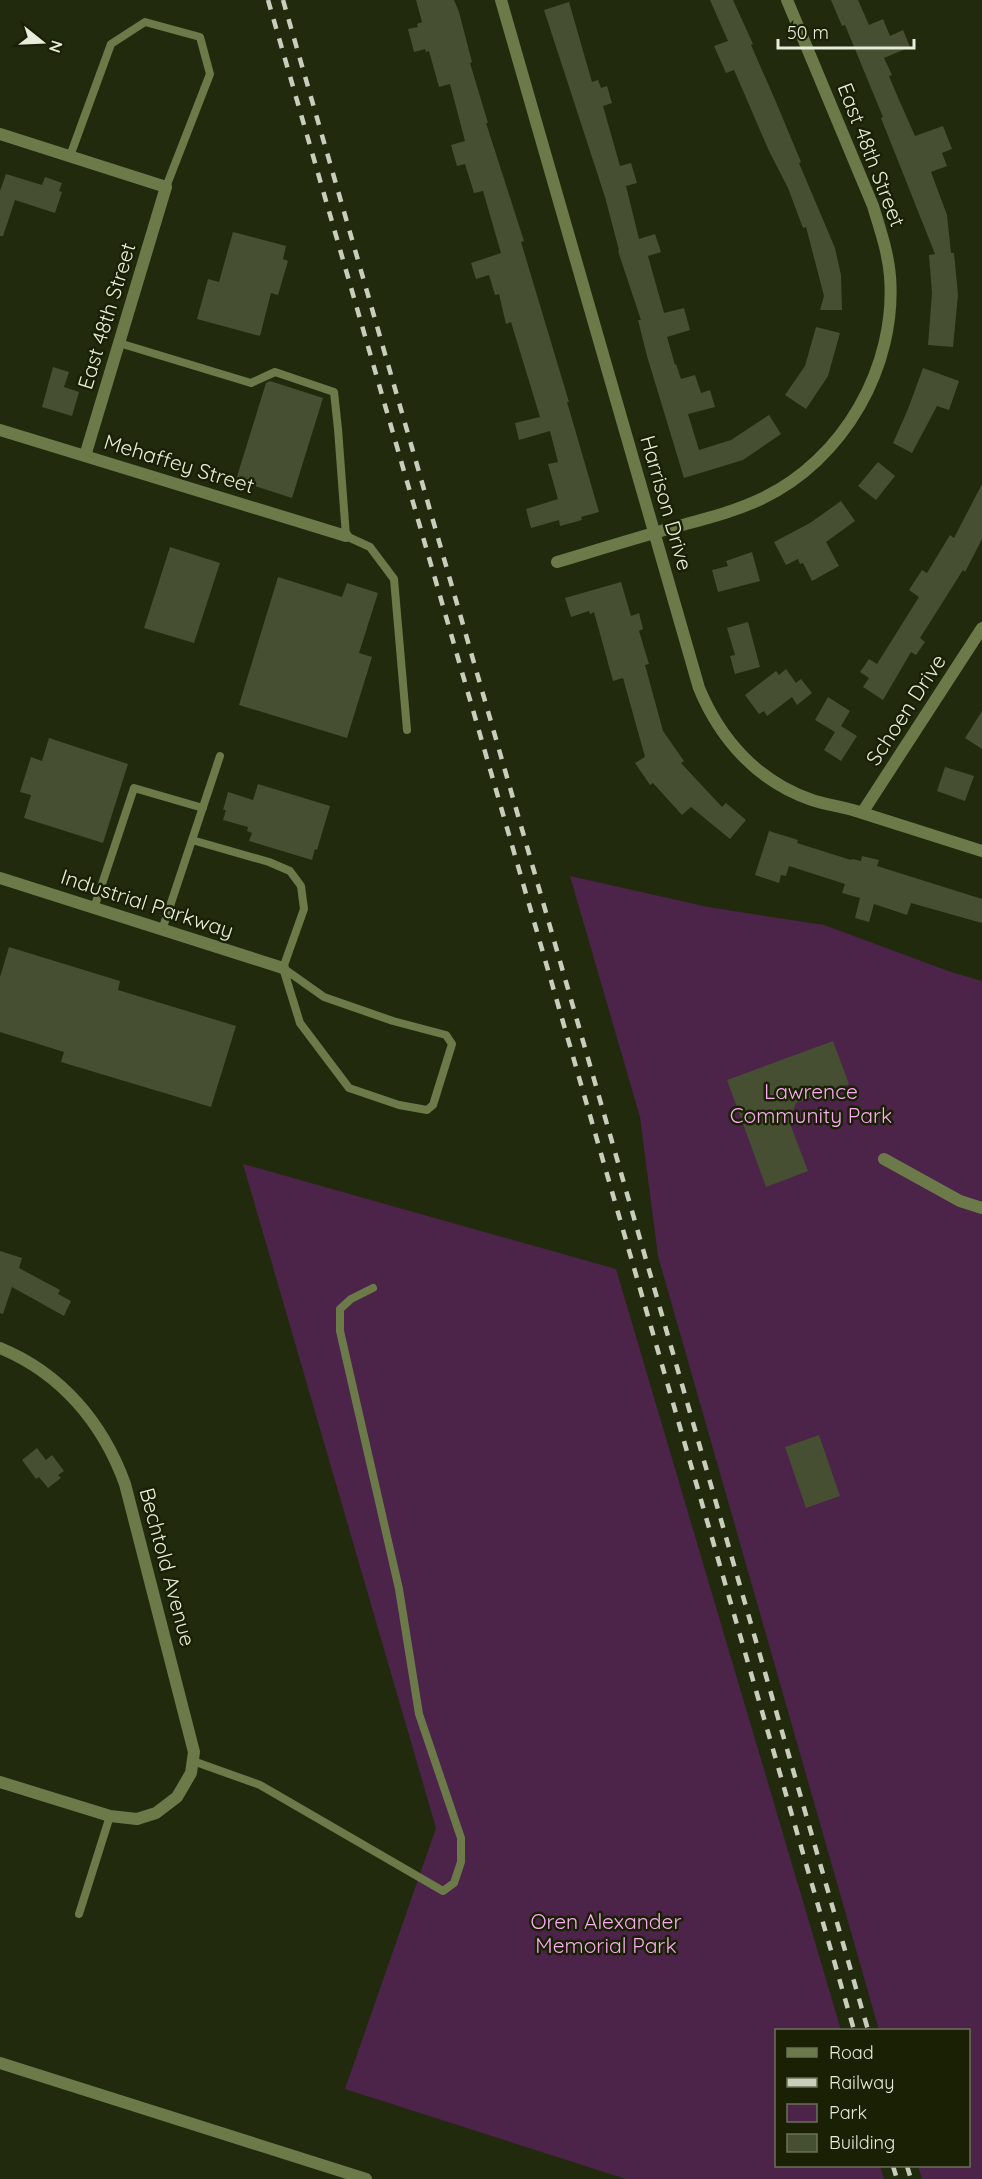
<svg xmlns="http://www.w3.org/2000/svg" width="982" height="2179" viewBox="0 0 982 2179" font-family="Quicksand,sans-serif">
<style>
.green{fill:#4c2349}
.building{fill:#464f31}
.lines{fill:none;stroke-linecap:round;stroke-linejoin:round}
.lane{stroke:#6c7a4a;stroke-width:8}
.street{stroke:#6c7a4a;stroke-width:12}
.rail{stroke:#c9cebc;stroke-width:4.5;stroke-dasharray:10 10;stroke-linecap:butt}
.labels{text-anchor:middle;stroke-width:5;stroke-linejoin:round;paint-order:stroke}
.street-label{font-size:21px;fill:#e7ecdb;stroke:#192004}
.park-label{font-size:21px;fill:#fbabf3;stroke:#192004}
</style>
<rect width="100%" height="100%" fill="#222a0e"/>
<path class="green" d="M 570,876 L 708,907 L 824,925 L 951,972 L 982,981 L 982,2179 L 922,2179 L 918,2166 L 968,2166 L 968,2030 L 879,2030 L 658,1256 L 640,1117 Z
M 243,1164 L 616,1269 L 841,2030 L 776,2030 L 776,2166 L 880,2166 L 884,2179 L 626,2179 L 345,2089 L 436,1828 Z"/>
<path class="building" d="M 416,0 L 454,0 L 459,12 L 472,62 L 470,63 L 488,123 L 486,123 L 524,241 L 521,242 L 569,402 L 567,402 L 599,512 L 581,517 L 582,520 L 560,526 L 559,520 L 531,528 L 526,509 L 558,499 L 548,464 L 558,462 L 550,431 L 519,440 L 515,423 L 540,417 L 511,322 L 506,324 L 499,294 L 495,295 L 489,275 L 476,279 L 471,263 L 501,253 L 483,191 L 474,193 L 465,164 L 457,166 L 451,145 L 465,141 L 450,84 L 439,87 L 429,51 L 426,52 L 425,49 L 414,52 L 408,29 L 418,27 L 417,24 L 422,22 Z
M 710,0 L 733,0 L 753,44 L 751,45 L 776,102 L 801,162 L 799,163 L 835,248 L 841,275 L 842,310 L 820,310 L 824,296 L 806,227 L 803,228 L 788,188 L 769,151 L 734,70 L 726,73 L 714,46 L 728,41 Z
M 831,0 L 858,0 L 869,25 L 883,19 L 890,36 L 903,30 L 910,47 L 884,58 L 892,75 L 889,76 L 896,93 L 915,136 L 943,126 L 952,149 L 942,153 L 947,166 L 931,172 L 947,215 L 951,253 L 954,253 L 958,295 L 953,347 L 928,345 L 932,293 L 929,255 L 935,254 L 881,118 L 883,117 L 845,25 L 842,26 Z
M 569,2 L 592,82 L 598,80 L 601,88 L 607,86 L 612,103 L 603,106 L 620,166 L 631,163 L 637,183 L 626,186 L 639,239 L 655,234 L 661,252 L 648,256 L 664,313 L 684,308 L 690,330 L 667,337 L 675,365 L 676,364 L 681,379 L 695,375 L 701,393 L 710,390 L 715,407 L 688,414 L 699,450 L 731,440 L 769,415 L 781,434 L 743,460 L 684,478 L 647,356 L 638,320 L 641,320 L 618,251 L 619,250 L 605,197 L 544,10 Z
M 6,174 L 42,185 L 45,177 L 62,183 L 59,191 L 62,192 L 55,213 L 15,200 L 3,236 L 0,236 L 0,191 Z
M 233,232 L 286,246 L 283,259 L 288,261 L 278,295 L 271,293 L 260,336 L 197,319 L 208,279 L 219,282 Z
M 816,327 L 840,333 L 828,376 L 806,409 L 785,395 L 805,366 Z
M 53,367 L 69,372 L 64,387 L 79,392 L 72,416 L 42,407 Z
M 923,368 L 959,381 L 949,410 L 937,406 L 912,453 L 893,443 L 908,409 Z
M 270,381 L 323,398 L 292,498 L 236,480 L 266,383 Z
M 878,462 L 895,476 L 876,500 L 858,486 Z
M 982,484 L 982,539 L 965,572 L 963,570 L 920,638 L 925,642 L 916,655 L 911,652 L 883,700 L 863,687 L 869,678 L 860,672 L 869,659 L 877,664 L 919,597 L 909,590 L 922,570 L 927,573 L 950,535 L 954,538 Z
M 841,501 L 855,521 L 826,542 L 839,566 L 812,581 L 803,563 L 800,564 L 798,559 L 786,565 L 774,542 L 810,523 Z
M 170,547 L 220,563 L 194,643 L 144,628 Z
M 752,552 L 760,581 L 718,592 L 712,570 L 728,566 L 726,561 Z
M 278,577 L 342,597 L 347,583 L 378,593 L 359,653 L 372,657 L 347,738 L 239,705 Z
M 621,582 L 631,616 L 639,613 L 643,629 L 639,631 L 649,664 L 645,665 L 663,731 L 684,761 L 681,763 L 722,807 L 726,803 L 746,820 L 730,839 L 691,807 L 682,815 L 653,783 L 650,785 L 635,763 L 645,757 L 623,678 L 613,681 L 594,612 L 590,614 L 589,611 L 571,617 L 565,598 Z
M 748,622 L 760,667 L 735,674 L 730,656 L 735,655 L 727,628 Z
M 786,669 L 796,683 L 801,679 L 812,693 L 797,705 L 792,697 L 767,716 L 764,711 L 759,714 L 745,695 L 776,671 L 779,675 Z
M 828,697 L 850,711 L 841,726 L 857,736 L 841,761 L 824,750 L 835,732 L 815,720 Z
M 982,711 L 982,749 L 965,738 Z
M 49,738 L 128,764 L 103,843 L 24,818 L 31,795 L 20,792 L 31,757 L 42,761 Z
M 945,767 L 974,776 L 965,801 L 937,791 Z
M 258,784 L 330,806 L 317,850 L 315,849 L 312,860 L 249,841 L 252,833 L 247,831 L 248,827 L 223,820 L 226,810 L 223,810 L 228,792 L 253,800 Z
M 769,831 L 798,840 L 797,843 L 851,860 L 852,859 L 861,861 L 862,856 L 879,860 L 877,866 L 982,899 L 982,923 L 911,903 L 907,915 L 874,904 L 869,922 L 855,918 L 860,898 L 842,893 L 845,884 L 789,866 L 786,876 L 781,875 L 779,883 L 755,875 Z
M 9,947 L 120,981 L 118,990 L 236,1026 L 211,1107 L 61,1062 L 64,1052 L 0,1032 L 0,977 Z
M 833,1041 L 849,1084 L 796,1103 L 789,1121 L 808,1171 L 766,1187 L 727,1080 Z
M 0,1251 L 22,1258 L 19,1268 L 60,1290 L 58,1294 L 71,1301 L 64,1316 L 12,1287 L 3,1314 L 0,1313 Z
M 819,1435 L 840,1496 L 806,1508 L 785,1447 Z
M 37,1448 L 46,1460 L 52,1455 L 64,1471 L 58,1475 L 61,1478 L 48,1488 L 39,1477 L 36,1479 L 22,1460 Z"/>
<g class="lines">
<path class="lane" d="M 70,156 L 111,44 L 145,22 L 200,37 L 210,74 L 166,187
M 119,343 L 251,383 L 275,372 L 334,392 L 338,429 L 346,536 L 370,547 L 394,579 L 407,730
M 192,840 L 220,756
M 94,908 L 134,788 L 203,808
M 162,930 L 192,840 L 269,862 L 290,871 L 301,886 L 304,909 L 283,968 L 300,1023 L 349,1088 L 399,1105 L 427,1110 L 433,1105 L 452,1044 L 446,1035 L 393,1021 L 324,997 L 283,968
M 193,1761 L 260,1785 L 443,1891 L 454,1883 L 461,1862 L 461,1838 L 419,1714 L 399,1589 L 340,1331 L 340,1309 L 351,1299 L 373,1288
M 79,1914 L 110,1816"/>
<path class="street" d="M 501,0 L 699,688 C 720,739 758,782 812,800 C 826,805 841,806 856,811 C 898,824 940,838 982,851
M 0,134 L 166,187 L 85,456
M 0,430 L 346,536
M 557,562 C 597,550 636,538 675,527 C 704,519 734,512 761,499 C 844,460 897,366 890,276 C 888,252 880,229 873,206 L 787,0
M 862,813 L 982,628
M 0,878 L 283,968
M 884,1159 L 960,1201 L 982,1208
M 0,1348 C 61,1373 103,1423 125,1484 L 194,1752 L 191,1773 L 177,1797 L 156,1813 L 137,1819 L 110,1816 L 0,1782
M 0,2063 L 366,2179"/>
<path class="rail" d="M 268,0 L 854,2030
M 283,0 L 868,2030
M 893,2166 L 897,2179
M 907,2166 L 911,2179"/>
</g>
<g class="labels">
<g class="street-label">
<text transform="translate(871 155) rotate(69)" y="7">East 48th Street</text>
<text transform="translate(107 316) rotate(-73)" y="7">East 48th Street</text>
<text transform="translate(179 464) rotate(17)" y="7">Mehaffey Street</text>
<text transform="translate(666 503) rotate(74)" y="7">Harrison Drive</text>
<text transform="translate(906 710) rotate(-57)" y="7">Schoen Drive</text>
<text transform="translate(147 904) rotate(18)" y="7">Industrial Parkway</text>
<text transform="translate(167 1567) rotate(75)" y="7">Bechtold Avenue</text>
</g>
<g class="park-label">
<text x="811" y="1099">Lawrence<tspan x="811" dy="24">Community Park</tspan></text>
<text x="606" y="1929">Oren Alexander<tspan x="606" dy="24">Memorial Park</tspan></text>
</g>
</g>
<rect x="775" y="2029" width="195" height="138" fill="#192004" stroke="#6b725a" stroke-width="1.5"/>
<rect x="787" y="2048" width="30" height="9" fill="#6c7a4a" stroke="#6b725a" stroke-width="1.5"/>
<text x="829" y="2059" font-size="18" fill="#e7ecdb">Road</text>
<rect x="787" y="2078" width="30" height="9" fill="#c9cebc" stroke="#6b725a" stroke-width="1.5"/>
<text x="829" y="2089" font-size="18" fill="#e7ecdb">Railway</text>
<rect x="787" y="2104" width="30" height="18" fill="#4c2349" stroke="#6b725a" stroke-width="1.5"/>
<text x="829" y="2119" font-size="18" fill="#e7ecdb">Park</text>
<rect x="787" y="2134" width="30" height="18" fill="#464f31" stroke="#6b725a" stroke-width="1.5"/>
<text x="829" y="2149" font-size="18" fill="#e7ecdb">Building</text>
<g transform="translate(42 42) rotate(108)" stroke="#192004" stroke-width="4.5" paint-order="stroke">
<path d="M0-4.5L10 22L0 15L-10 22Z" fill="#e7ecdb"/>
<text y="-9" font-size="16" font-weight="bold" text-anchor="middle" fill="#e7ecdb">N</text>
</g>
<path d="M778 39v9h136v-9" fill="none" stroke="#e7ecdb" stroke-width="3"/>
<text x="787" y="39" font-size="18" fill="#e7ecdb" stroke="#192004" stroke-width="4.5" paint-order="stroke">50 m</text>
</svg>
